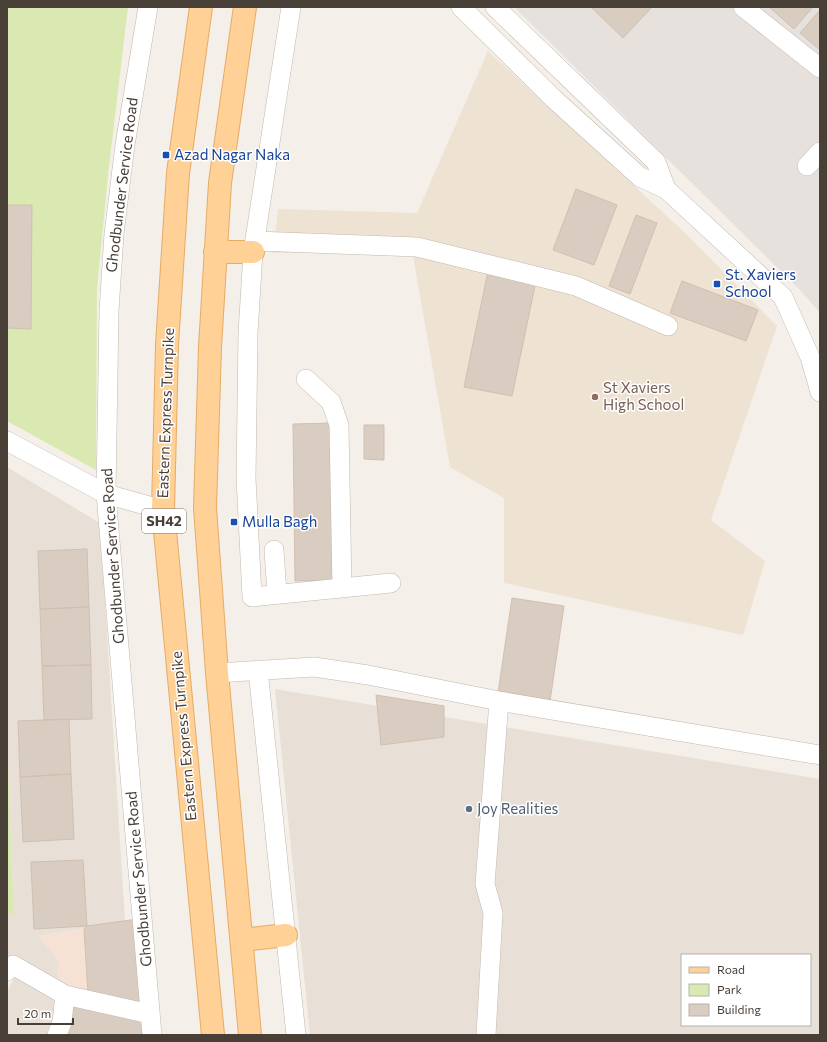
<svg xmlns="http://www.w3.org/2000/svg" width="827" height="1042" viewBox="0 0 827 1042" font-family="Commissioner,sans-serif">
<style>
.residential{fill:#e8e0d6;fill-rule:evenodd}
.commercial{fill:#f6e2d4}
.industrial{fill:#e7e1dd}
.education{fill:#eee2d2}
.green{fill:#d9e9b1}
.building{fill:#d9ccc1;stroke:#d1bfb1}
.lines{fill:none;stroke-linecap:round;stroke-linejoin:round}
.minor-casing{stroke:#c3b8ae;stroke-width:20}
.major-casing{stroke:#e6ab65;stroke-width:24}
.minor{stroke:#fff;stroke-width:19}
.major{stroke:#ffd197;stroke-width:22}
.transit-dot{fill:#1a4fb4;stroke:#fff;stroke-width:1.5}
.education-dot{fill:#8d6e63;stroke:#fff;stroke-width:1.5}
.service-dot{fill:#5c6f8a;stroke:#fff;stroke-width:1.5}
.labels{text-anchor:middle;stroke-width:3;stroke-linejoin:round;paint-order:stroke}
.shield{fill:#fff;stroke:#7f7973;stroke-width:1}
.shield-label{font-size:14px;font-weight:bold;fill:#483f37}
.transit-label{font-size:15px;fill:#164399;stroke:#fff;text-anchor:start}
.street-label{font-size:15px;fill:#483f37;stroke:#fff}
.education-label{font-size:15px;fill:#785e54;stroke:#fff;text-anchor:start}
.service-label{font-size:15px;fill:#4e5e75;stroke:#fff;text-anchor:start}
</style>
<rect width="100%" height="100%" fill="#f4efe8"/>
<path class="residential" d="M 7,467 L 100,523 L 125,921 L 39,936 L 58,960 L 57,1009 L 50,1035 L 7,1035 L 7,992 L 16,974 L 7,970 L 7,913 L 14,914 L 7,740 Z
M 275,689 L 820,779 L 820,1035 L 310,1035 ZM 682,955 L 810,955 L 810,1025 L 682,1025 Z"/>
<path class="commercial" d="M 125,921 L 138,1035 L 57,1009 L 58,960 L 39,936 Z"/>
<path class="industrial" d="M 514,7 L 820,7 L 820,313 L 801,291 Z"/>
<path class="education" d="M 488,51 L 683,231 L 777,326 L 711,520 L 765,561 L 743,635 L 504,583 L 504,498 L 450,467 L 412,250 L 273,253 L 278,209 L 417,213 Z"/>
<path class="green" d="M 7,7 L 128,7 L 108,175 L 97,289 L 96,470 L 7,421 Z
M 7,740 L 14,915 L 7,913 Z"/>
<path class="building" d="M 591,7 L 652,7 L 623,38 Z
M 769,7 L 813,7 L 794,29 Z
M 820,10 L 820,50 L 800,33 Z
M 576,189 L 617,205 L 594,265 L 553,250 Z
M 7,205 L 32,205 L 31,329 L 7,328 Z
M 636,215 L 657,223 L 630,294 L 609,286 Z
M 488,271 L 536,281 L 512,396 L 464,387 Z
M 682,281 L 758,310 L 746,341 L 670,313 Z
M 333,423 L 335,580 L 295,581 L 293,424 Z
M 364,425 L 384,425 L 384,460 L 364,459 Z
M 87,549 L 89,607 L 40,609 L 38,551 Z
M 512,598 L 564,606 L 550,701 L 498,693 Z
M 89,607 L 91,665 L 42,666 L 40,609 Z
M 91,665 L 92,719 L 44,720 L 42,666 Z
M 376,695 L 444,706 L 444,737 L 381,745 Z
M 69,719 L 71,774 L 20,777 L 18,721 Z
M 71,774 L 74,839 L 23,842 L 20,777 Z
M 83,860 L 87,926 L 34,929 L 31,862 Z
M 138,919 L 143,1010 L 88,993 L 84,929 L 87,926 Z
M 75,1001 L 147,1015 L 141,1035 L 67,1035 Z"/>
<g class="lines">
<defs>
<path id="minor" d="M 148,7 L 125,145 L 114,234 L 109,311 L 106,494 L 152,1035
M 291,7 L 253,252 L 248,333 L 246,478 L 252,597 L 391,583
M 461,7 L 554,99 L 640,177 L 666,189 L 783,297 L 810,357 L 820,392
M 495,7 L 656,162 L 666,189
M 743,7 L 820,68
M 807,166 L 820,152
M 255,241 L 417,247 L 576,286 L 668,326
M 306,379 L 331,402 L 339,425 L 342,588
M 7,441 L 106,494 L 163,510
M 274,550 L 277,594
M 258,670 L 296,1035
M 217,673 L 314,667 L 368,675 L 499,701 L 820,755
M 7,971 L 13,965 L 65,995 L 150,1014
M 57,1035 L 62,1022 L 65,995
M 486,1035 L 493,913 L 485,884 L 499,701"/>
<path id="major" d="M 201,7 L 178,173 L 167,345 L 163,510 L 213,1035
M 245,7 L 220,183 L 210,347 L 205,508 L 217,673 L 250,1035
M 215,252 L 253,252
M 242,940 L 286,935"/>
</defs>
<use href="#minor" class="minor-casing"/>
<use href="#major" class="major-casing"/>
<use href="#minor" class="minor"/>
<use href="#major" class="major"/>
</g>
<g class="transit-dot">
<rect x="162" y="151" width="8" height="8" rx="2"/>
<rect x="713" y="280" width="8" height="8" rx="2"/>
<rect x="230" y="518" width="8" height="8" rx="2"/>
</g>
<circle class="education-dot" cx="595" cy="397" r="4"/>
<circle class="service-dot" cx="469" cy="809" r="4"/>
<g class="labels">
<rect class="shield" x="142" y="509" width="44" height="24" rx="3"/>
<g class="shield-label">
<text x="164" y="526">SH42</text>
</g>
<g class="transit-label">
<text x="174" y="160">Azad Nagar Naka</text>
<text x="725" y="280">St. Xaviers<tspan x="725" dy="17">School</tspan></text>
<text x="242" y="527">Mulla Bagh</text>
</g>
<g class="street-label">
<text transform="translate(122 185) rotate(-83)" y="5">Ghodbunder Service Road</text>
<text transform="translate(166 413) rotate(-88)" y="5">Eastern Express Turnpike</text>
<text transform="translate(113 556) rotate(-94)" y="5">Ghodbunder Service Road</text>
<text transform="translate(184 736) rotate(-95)" y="5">Eastern Express Turnpike</text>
<text transform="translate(139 879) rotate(-95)" y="5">Ghodbunder Service Road</text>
</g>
<g class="education-label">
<text x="603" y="393">St Xaviers<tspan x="603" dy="17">High School</tspan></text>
</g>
<g class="service-label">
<text x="477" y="814">Joy Realities</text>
</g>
</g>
<rect width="827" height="1042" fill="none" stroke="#483f37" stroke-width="16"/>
<rect x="681" y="954" width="130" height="72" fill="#ffffff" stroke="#b6b2af"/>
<rect x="689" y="967" width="20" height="6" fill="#ffd197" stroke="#b6b2af"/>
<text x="717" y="974" font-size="12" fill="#483f37">Road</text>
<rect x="689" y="984" width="20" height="12" fill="#d9e9b1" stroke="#b6b2af"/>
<text x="717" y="994" font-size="12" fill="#483f37">Park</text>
<rect x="689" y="1004" width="20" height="12" fill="#d9ccc1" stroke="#b6b2af"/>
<text x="717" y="1014" font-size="12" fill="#483f37">Building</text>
<path d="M18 1018v6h55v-6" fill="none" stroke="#483f37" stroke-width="2"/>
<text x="24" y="1018" font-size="12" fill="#483f37" stroke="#ffffff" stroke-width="3" paint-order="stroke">20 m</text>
</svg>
